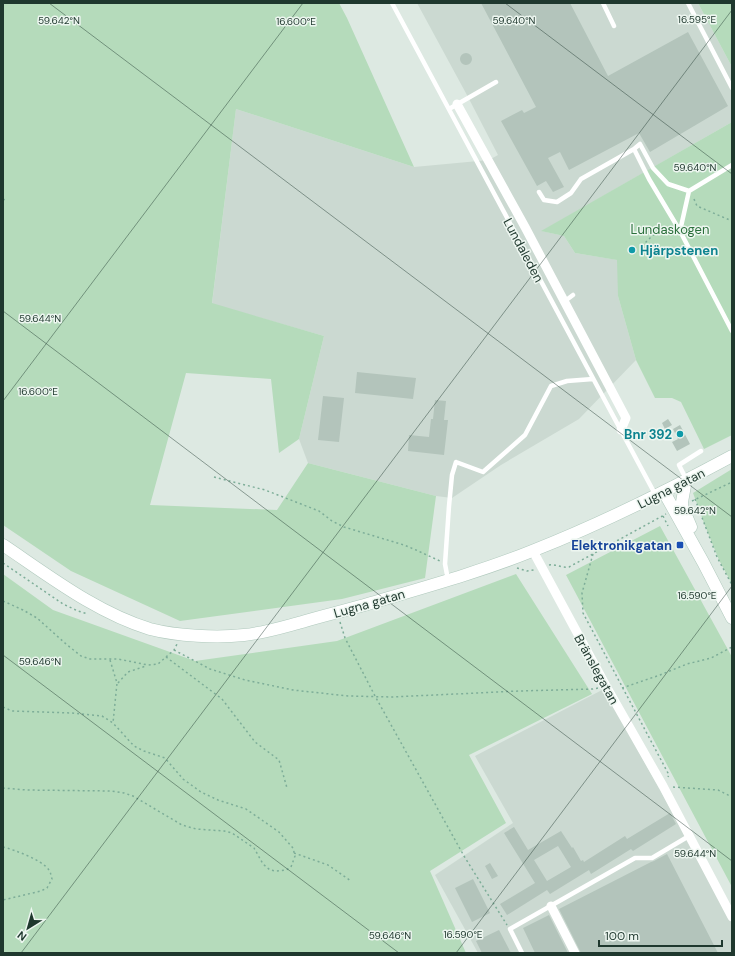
<svg xmlns="http://www.w3.org/2000/svg" width="735" height="956" viewBox="0 0 735 956" font-family="'DM Sans',sans-serif">
<style>
.built{fill:#cbd9d1}
.green{fill:#b5dbbb}
.building{fill:#b3c4bb;fill-rule:evenodd}
.lines{fill:none;stroke-linecap:round;stroke-linejoin:round}
.secondary-casing{stroke:#b0c9bd;stroke-width:13}
.path{stroke:#7dad98;stroke-width:1.5;stroke-dasharray:2 3;stroke-linecap:butt}
.service{stroke:#fff;stroke-width:4.5}
.minor{stroke:#fff;stroke-width:9}
.secondary{stroke:#fff;stroke-width:12}
.ticks{fill:none;stroke:#1f382e;stroke-width:1;stroke-opacity:0.45}
.culture-dot{fill:#0f9aa8;stroke:#edf6f0;stroke-width:1.5}
.transit-dot{fill:#1a4fb4;stroke:#edf6f0;stroke-width:1.5}
.labels{text-anchor:middle;stroke-width:3;stroke-linejoin:round;paint-order:stroke}
.park-label{font-size:13px;fill:#2a6f3b;stroke:#edf6f0}
.street-label{font-size:13px;fill:#1f382e;stroke:#edf6f0}
.culture-label{font-size:13px;font-weight:bold;fill:#0d838f;stroke:#edf6f0;text-anchor:start}
.transit-label{font-size:13px;font-weight:bold;fill:#164399;stroke:#edf6f0;text-anchor:end}
.ticks-label{font-size:10px;text-anchor:middle;fill:#1f382e;stroke:#edf6f0;stroke-width:3;stroke-linejoin:round;paint-order:stroke}
</style>
<rect width="100%" height="100%" fill="#dde9e2"/>
<path class="built" d="M 417,3 L 698,3 L 732,67 L 732,122 L 542,231 L 564,236 L 575,253 L 618,260 L 618,296 L 636,360 L 579,419 L 501,465 L 452,498 L 436,496 L 308,463 L 299,439 L 324,336 L 212,304 L 236,109 L 414,167 L 489,160 L 498,155 L 468,97 Z
M 604,689 L 732,920 L 732,953 L 478,953 L 435,875 L 513,823 L 475,756 Z"/>
<path class="green" d="M 3,3 L 339,3 L 347,18 L 414,167 L 236,109 L 212,303 L 324,336 L 299,439 L 279,453 L 271,379 L 186,373 L 150,505 L 277,510 L 308,463 L 436,496 L 425,578 L 342,599 L 180,621 L 71,571 L 3,525 Z
M 698,3 L 732,3 L 732,67 Z
M 732,122 L 732,435 L 704,449 L 681,402 L 672,398 L 655,398 L 636,360 L 618,296 L 617,260 L 575,253 L 564,236 L 541,231 Z
M 732,469 L 732,584 L 719,560 L 704,523 L 693,493 Z
M 660,526 L 732,657 L 732,887 L 566,575 Z
M 516,574 L 592,694 L 469,755 L 506,823 L 430,871 L 466,953 L 3,953 L 3,574 L 53,610 L 195,661 L 337,641 Z"/>
<path class="building" d="M 481,3 L 570,3 L 608,76 L 688,32 L 728,106 L 650,152 L 639,133 L 569,170 L 560,152 L 548,158 L 564,187 L 553,192 L 546,181 L 537,186 L 501,121 L 522,110 L 524,113 L 536,107 Z
M460 59a6 6 0 1 1 12 0a6 6 0 1 1-12 0Z
M 357,372 L 416,378 L 413,399 L 355,393 Z
M 323,396 L 344,398 L 339,442 L 318,440 Z
M 435,400 L 446,401 L 444,420 L 448,420 L 444,455 L 408,451 L 409,435 L 429,437 L 431,419 L 433,419 Z
M 668,419 L 672,425 L 665,429 L 662,423 Z
M 680,425 L 690,444 L 677,451 L 672,442 L 678,439 L 673,429 Z
M 670,813 L 676,824 L 633,851 L 631,849 L 591,874 L 589,870 L 550,894 L 547,890 L 507,915 L 500,904 L 535,883 L 504,833 L 514,827 L 528,850 L 561,831 L 572,848 L 573,847 L 581,861 L 583,860 L 584,862 L 625,836 L 627,839 ZM 558,846 L 571,867 L 547,881 L 534,860 Z
M 667,854 L 718,953 L 581,953 L 559,909 L 651,862 L 654,861 Z
M 490,863 L 498,876 L 492,879 L 485,866 Z
M 473,879 L 490,913 L 472,922 L 455,888 Z
M 549,915 L 568,953 L 535,953 L 523,928 Z
M 499,930 L 511,953 L 482,953 L 476,941 Z"/>
<g class="lines">
<defs>
<path id="secondary" d="M 686,480 L 682,502 L 682,506 L 691,527
M 664,492 L 703,562 L 732,618
M 3,545 C 49,576 97,613 150,629 C 177,636 217,638 244,635 C 264,633 283,627 302,622 C 325,615 348,610 371,603 C 425,587 480,572 532,551 C 601,524 667,491 732,456"/>
</defs>
<use href="#secondary" class="secondary-casing"/>
<path class="path" d="M 3,199 L 5,200
M 694,199 L 697,206 L 732,221
M 642,246 L 653,235 L 674,232
M 214,477 L 265,490 L 319,511 L 332,521 L 344,527 L 404,545 L 416,550 L 440,561
M 695,499 L 717,557 L 732,585
M 692,501 L 732,482
M 663,516 L 668,526
M 593,554 L 582,593 L 583,613 L 669,775 L 668,777
M 3,563 L 63,604 L 78,611 L 88,614
M 549,565 C 556,564 562,568 569,567 L 666,514
M 517,568 L 527,571 L 534,570
M 3,601 L 23,610 L 37,618 L 66,644 L 81,656 L 90,659 L 118,659 L 148,665 L 158,664 L 174,650 L 177,644
M 340,622 L 345,638 L 375,696 L 464,856 L 507,925
M 174,650 L 210,669 L 245,680 L 293,690 L 348,696 L 392,697 L 519,691 L 593,689 L 598,688
M 166,657 L 222,699 L 255,742 L 279,760 L 287,788
M 110,660 L 117,683 L 113,723
M 118,683 L 128,672 L 146,666
M 622,688 L 660,675 L 687,664 L 711,658 L 732,647
M 3,707 L 12,711 L 72,713 L 102,716 L 113,723 L 134,746 L 144,751 L 165,758 L 183,779 L 201,792 L 218,800 L 246,809 L 279,832 L 293,848 L 295,856 L 291,867 L 286,870 L 276,871 L 270,870 L 263,864 L 254,848 L 232,833 L 224,831 L 196,829 L 182,825 L 133,796 L 124,793 L 111,791 L 27,790 L 3,788
M 673,787 L 718,790 L 732,797
M 3,847 C 15,850 42,860 49,870 C 51,873 51,876 52,879 L 47,888 L 41,891 L 3,900
M 294,853 L 328,865 L 351,881"/>
<path class="service" d="M 392,3 L 655,494
M 603,3 L 614,26
M 688,3 L 732,88
M 449,109 L 496,82
M 634,149 L 649,179 L 680,231 L 732,331
M 539,192 L 544,200 L 557,202 L 571,193 L 581,179 L 634,149 L 640,144 L 653,168 L 668,184 L 689,191
M 680,231 L 689,191 L 732,165
M 565,301 L 573,295
M 686,479 L 679,465 L 701,451
M 448,580 L 445,564 L 449,506 L 452,475 L 456,462 L 483,472 L 525,435 L 551,386 L 567,381 L 593,379
M 522,953 L 510,929 L 635,858 L 652,858 L 689,836"/>
<path class="minor" d="M 457,104 L 525,227 L 626,418 L 621,430
M 533,551 L 606,686 L 663,786 L 732,917
M 551,906 L 575,953"/>
<use href="#secondary" class="secondary"/>
</g>
<path class="ticks" d="M 49,3 L 732,517M 505,3 L 732,174M 3,311 L 732,861M 3,401 L 303,3M 3,655 L 399,953M 21,953 L 732,10M 456,953 L 732,586"/>
<g class="culture-dot">
<circle cx="632" cy="250" r="4"/>
<circle cx="680" cy="434" r="4"/>
</g>
<rect class="transit-dot" x="676" y="541" width="8" height="8" rx="2"/>
<g class="labels">
<g class="park-label">
<text x="670" y="234">Lundaskogen</text>
</g>
<g class="street-label">
<text transform="translate(524 250) rotate(62)" y="5">Lundaleden</text>
<text transform="translate(671 488) rotate(-27)" y="5">Lugna gatan</text>
<text transform="translate(369 603) rotate(-16)" y="5">Lugna gatan</text>
<text transform="translate(597 669) rotate(61)" y="5">Bränslegatan</text>
</g>
<g class="culture-label">
<text x="640" y="255">Hjärpstenen</text>
<text x="672" y="439" text-anchor="end">Bnr 392</text>
</g>
<g class="transit-label">
<text x="672" y="550">Elektronikgatan</text>
</g>
</g>
<g class="ticks-label">
<text x="697" y="23">16.595°E</text>
<text x="59" y="24">59.642°N</text>
<text x="514" y="24">59.640°N</text>
<text x="296" y="25">16.600°E</text>
<text x="695" y="171">59.640°N</text>
<text x="40" y="322">59.644°N</text>
<text x="38" y="395">16.600°E</text>
<text x="695" y="514">59.642°N</text>
<text x="697" y="599">16.590°E</text>
<text x="40" y="665">59.646°N</text>
<text x="695" y="857">59.644°N</text>
<text x="463" y="938">16.590°E</text>
<text x="390" y="939">59.646°N</text>
</g>
<rect width="735" height="956" fill="none" stroke="#1f382e" stroke-width="8"/>
<g transform="translate(28 928) rotate(217)" stroke="#edf6f0" stroke-width="3" paint-order="stroke">
<path d="M0-3L7 15L0 10L-7 15Z" fill="#1f382e"/>
<text y="-6" font-size="11" font-weight="bold" text-anchor="middle" fill="#1f382e">N</text>
</g>
<path d="M599 940v6h123v-6" fill="none" stroke="#1f382e" stroke-width="2"/>
<text x="605" y="940" font-size="12" fill="#1f382e" stroke="#edf6f0" stroke-width="3" paint-order="stroke">100 m</text>
</svg>
